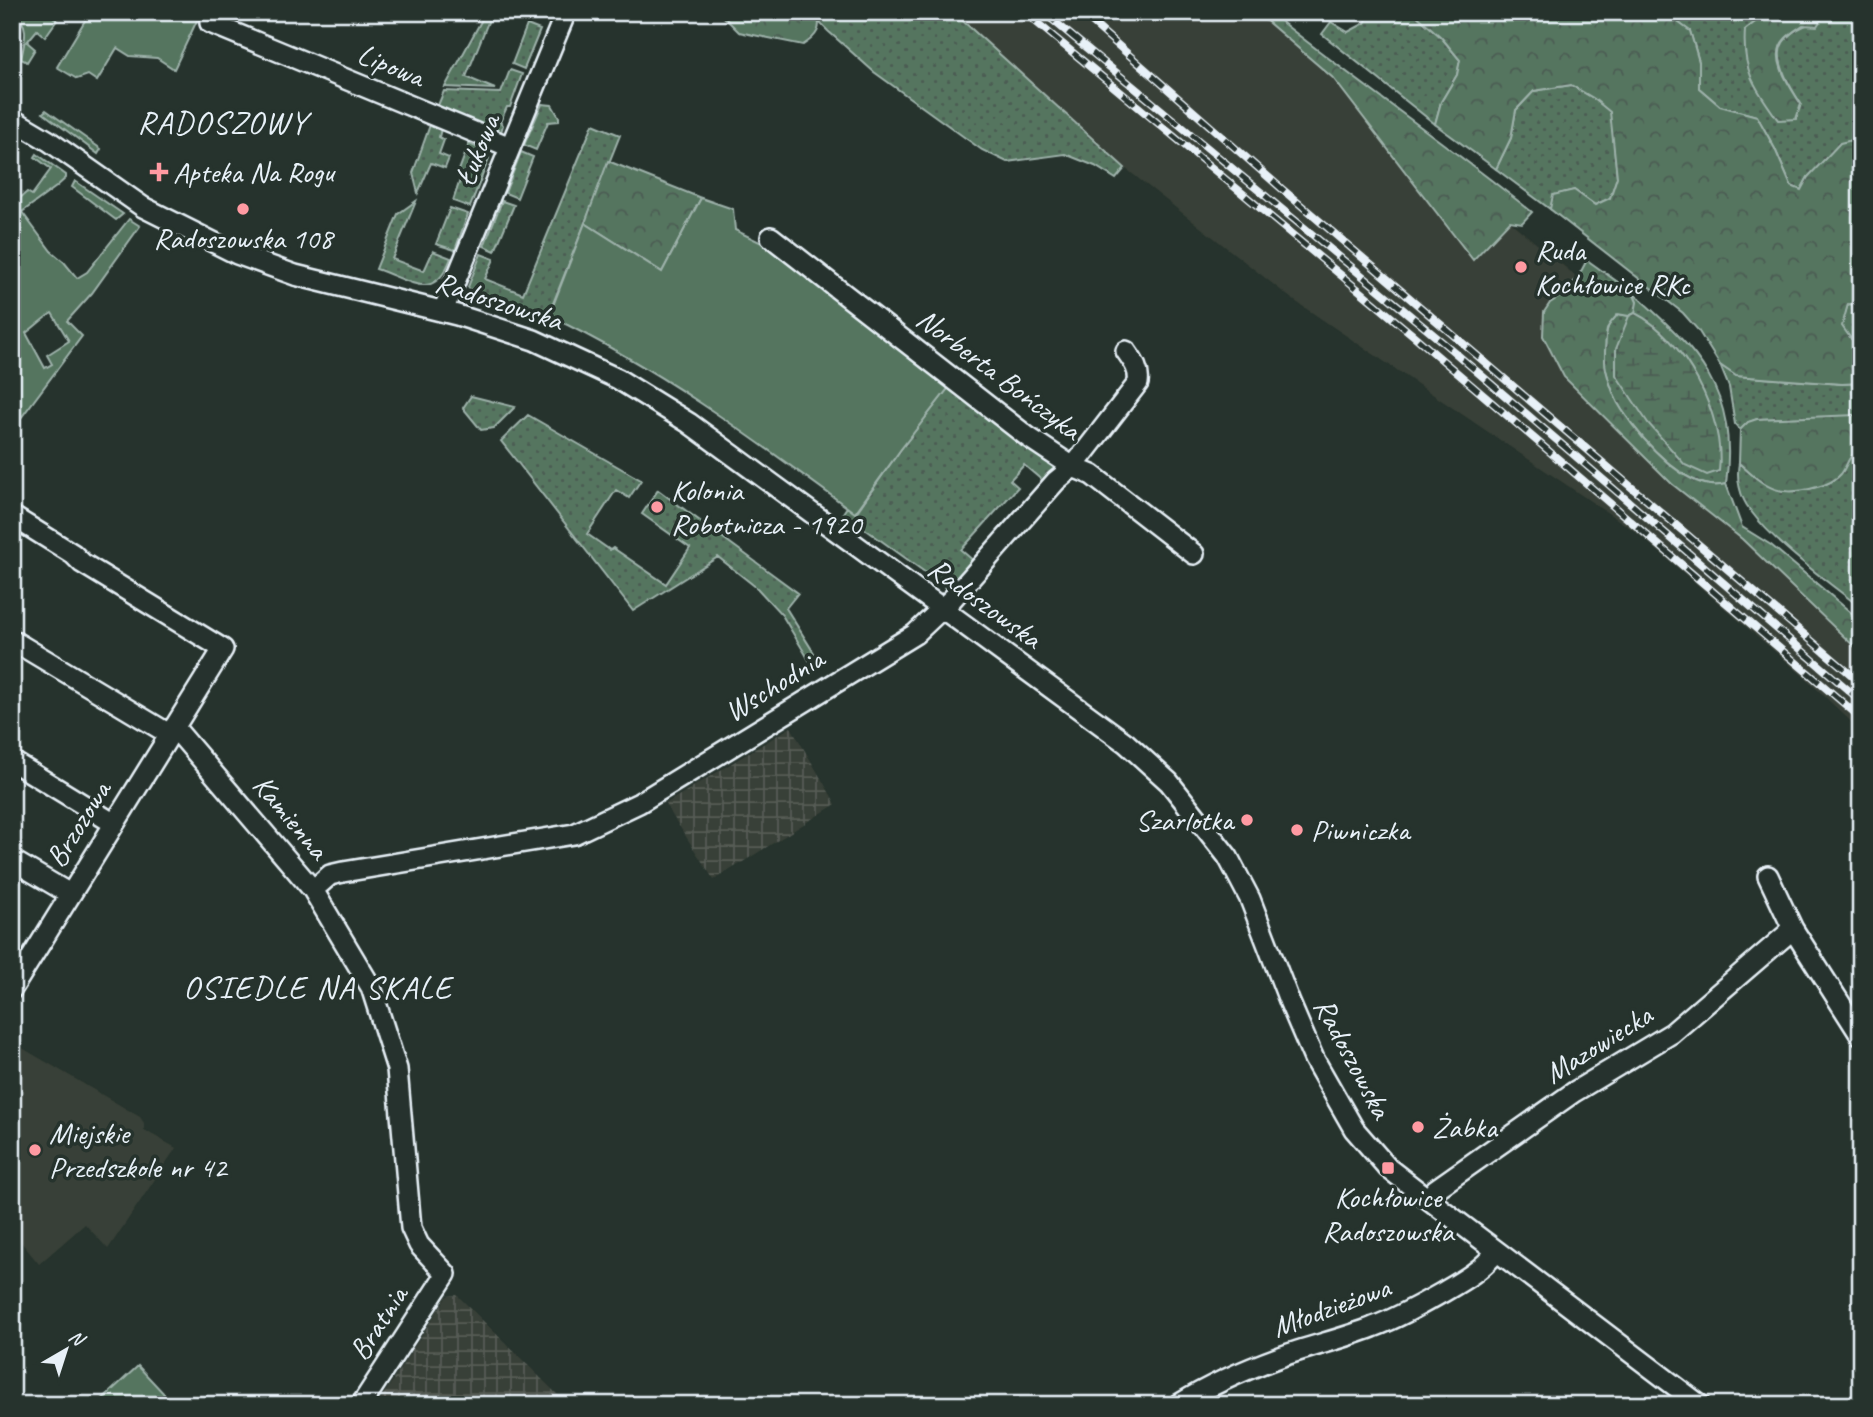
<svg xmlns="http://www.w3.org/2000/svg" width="1873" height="1417" viewBox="0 0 1873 1417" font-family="Caveat,sans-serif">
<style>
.built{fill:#394037}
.industrial{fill:url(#industrial-grid)}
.grass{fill:url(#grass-dots);stroke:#9eb2ab;stroke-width:2}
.forest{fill:url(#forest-crowns);stroke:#9eb2ab;stroke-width:2}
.wetland{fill:url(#wetland-marsh);stroke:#9eb2ab;stroke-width:2}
.garden{fill:#54745e;stroke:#9eb2ab;stroke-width:2;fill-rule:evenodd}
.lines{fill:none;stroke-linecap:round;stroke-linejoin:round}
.minor-casing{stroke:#e8f1f8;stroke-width:24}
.minor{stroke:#26332d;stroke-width:19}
.rail-casing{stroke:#e8f1f8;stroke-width:8}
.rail{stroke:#26332d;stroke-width:5;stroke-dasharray:16;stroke-linecap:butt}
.poi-dot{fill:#ff9aa2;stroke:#26332d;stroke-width:2.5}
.labels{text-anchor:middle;stroke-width:7;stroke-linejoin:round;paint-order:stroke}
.street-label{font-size:30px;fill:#e8f1f8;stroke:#26332d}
.poi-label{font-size:30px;fill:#e8f1f8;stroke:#26332d;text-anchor:start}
.neighbourhood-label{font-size:32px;letter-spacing:2px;fill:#e8f1f8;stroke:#26332d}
</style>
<defs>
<pattern id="industrial-grid" width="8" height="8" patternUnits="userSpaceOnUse" patternTransform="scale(1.75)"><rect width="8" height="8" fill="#394037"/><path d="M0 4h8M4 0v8" fill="none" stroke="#565c55"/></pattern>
<pattern id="grass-dots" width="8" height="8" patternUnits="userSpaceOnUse" patternTransform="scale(1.75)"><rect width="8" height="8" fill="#54745e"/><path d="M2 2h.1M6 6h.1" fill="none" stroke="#4c5c53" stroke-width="1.8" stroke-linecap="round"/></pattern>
<pattern id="forest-crowns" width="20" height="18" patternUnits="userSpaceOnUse" patternTransform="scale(1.75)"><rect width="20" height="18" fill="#54745e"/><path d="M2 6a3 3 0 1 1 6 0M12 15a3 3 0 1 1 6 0" fill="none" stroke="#4c5c53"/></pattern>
<pattern id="wetland-marsh" width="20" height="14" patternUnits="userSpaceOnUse" patternTransform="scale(1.75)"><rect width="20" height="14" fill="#54745e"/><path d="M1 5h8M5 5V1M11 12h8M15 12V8" fill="none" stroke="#4c5c53"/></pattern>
</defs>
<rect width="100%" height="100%" fill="#26332d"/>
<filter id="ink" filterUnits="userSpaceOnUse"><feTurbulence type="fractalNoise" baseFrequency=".0143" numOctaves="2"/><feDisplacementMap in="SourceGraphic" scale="14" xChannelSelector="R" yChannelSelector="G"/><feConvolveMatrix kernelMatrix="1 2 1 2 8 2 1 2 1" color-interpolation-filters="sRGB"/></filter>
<g filter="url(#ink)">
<path class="built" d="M 953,12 L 1256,12 L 1583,282 L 1564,377 L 1672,484 L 1742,539 L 1861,653 L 1861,731 L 1801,674 L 1636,532 L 1292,299 L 1125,168 Z
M 12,1042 L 140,1117 L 144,1123 L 144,1130 L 176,1148 L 108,1249 L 85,1224 L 39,1264 L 12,1231 Z"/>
<path class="industrial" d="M 791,727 L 836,804 L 714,880 L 665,804 Z
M 457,1295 L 568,1405 L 377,1405 L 447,1296 Z"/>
<path class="grass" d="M 486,12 L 492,12 L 466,77 L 495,89 L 445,87 Z
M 816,12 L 953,12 L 1125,168 L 1116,179 L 1095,166 L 1065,154 L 1007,162 L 982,150 L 874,72 L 828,31 L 820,23 Z
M 1371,12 L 1388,12 L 1393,15 L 1413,12 L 1441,37 L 1460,60 L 1457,75 L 1441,102 L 1435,124 L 1322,34 L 1331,22 L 1348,32 L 1365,23 Z
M 1664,12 L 1768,12 L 1745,30 L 1801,104 C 1775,63 1764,36 1821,20 L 1821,12 L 1861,12 L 1861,138 L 1840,144 L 1808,177 L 1801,190 L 1791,186 L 1775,149 L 1757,116 L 1720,106 L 1699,88 L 1699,62 L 1690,31 Z
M 527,25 L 540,30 L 524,69 L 512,64 Z
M 510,70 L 522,74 L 510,107 L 507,107 L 500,122 L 503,125 L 501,132 L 493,133 L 436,110 L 444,91 L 501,93 Z
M 1571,85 L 1593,98 L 1611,112 L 1617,177 L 1610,198 L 1595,205 L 1574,190 L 1554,195 L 1550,209 L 1496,169 L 1511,138 L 1516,110 L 1534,91 Z
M 542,104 L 552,105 L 559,117 L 559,121 L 548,122 L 536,150 L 524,145 Z
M 593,124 L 620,135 L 546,321 L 534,315 L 474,295 L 468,287 L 481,254 L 494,259 L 485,279 L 523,294 Z
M 430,125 L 441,129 L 439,137 L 444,140 L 439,154 L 449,158 L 445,168 L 431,163 L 418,193 L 413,173 Z
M 469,144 L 484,150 L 489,158 L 470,207 L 453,201 L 462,174 L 458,173 Z
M 521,152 L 533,157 L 517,198 L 505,193 Z
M 416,201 L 392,259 L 424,271 L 433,251 L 451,258 C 434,303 412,281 376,269 L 398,214 Z
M 502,201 L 514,205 L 495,251 L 484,246 Z
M 450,208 L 468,214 L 455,250 L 436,244 Z
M 1633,293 C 1699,351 1738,391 1726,484 C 1688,495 1641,438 1622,410 C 1615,400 1609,382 1606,370 C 1604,363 1605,333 1608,327 C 1610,322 1615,318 1618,314 L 1629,316 L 1637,302 Z
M 1848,304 L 1861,305 L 1861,366 L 1859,350 L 1841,326 Z
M 1720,365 L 1737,376 L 1842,384 L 1861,383 L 1861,416 L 1757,419 L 1748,422 L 1740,430 L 1735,424 L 1729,387 Z
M 950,386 L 1052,462 L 1055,467 L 1054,473 L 1044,482 L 1024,465 L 1010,480 L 1018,487 L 961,550 L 975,562 L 951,591 L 843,513 L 847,507 L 856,513 L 901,449 Z
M 471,396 L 515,407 L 494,428 L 481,430 L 463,408 Z
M 528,415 L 641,480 L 629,498 L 616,490 L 587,534 L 610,550 L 613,548 L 666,584 L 690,548 L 642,514 L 658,490 L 798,593 L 786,608 L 819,661 L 812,665 L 782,615 L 757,588 L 718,557 L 633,611 L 501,441 Z
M 1856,451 L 1861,451 L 1861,608 C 1827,581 1775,544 1750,510 C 1740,497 1736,479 1739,463 C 1761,484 1781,497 1812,488 C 1817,487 1823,486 1828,483 C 1841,474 1845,461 1856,451 Z"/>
<path class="forest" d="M 719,12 L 816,12 C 823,28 817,36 803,45 L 739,32 Z
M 1256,12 L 1269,12 C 1355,81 1446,143 1532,212 L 1522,223 L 1510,221 L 1473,260 L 1333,78 Z
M 1413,12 L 1664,12 L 1690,31 L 1699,62 L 1699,88 L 1720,106 L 1757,116 L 1775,149 L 1791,186 L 1801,190 L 1808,177 L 1840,143 L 1861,138 L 1861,305 L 1848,304 L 1842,326 L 1859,350 L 1861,383 L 1842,384 L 1736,376 L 1720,365 L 1698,330 L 1683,313 L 1550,209 L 1553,195 L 1574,190 L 1595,205 L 1610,198 L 1617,177 L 1610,112 L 1593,98 L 1571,85 L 1534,91 L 1516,110 L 1511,138 L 1496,169 L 1435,124 L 1441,102 L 1457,75 L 1460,60 L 1441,37 Z
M 1768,12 L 1821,12 L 1821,20 L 1817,26 L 1803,25 C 1797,29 1790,33 1785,39 C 1768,57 1790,87 1801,104 L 1796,119 L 1778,120 C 1755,88 1742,71 1745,30 Z
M 608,161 L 701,198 L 662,272 L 585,223 Z
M 1587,260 L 1633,293 L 1637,302 L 1635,313 L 1629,316 L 1618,314 C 1615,318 1610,323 1608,327 C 1605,333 1604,363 1606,370 C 1609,382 1615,400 1622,410 C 1641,439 1688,495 1726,484 L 1742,527 L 1771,545 L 1861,621 L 1861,653 L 1742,539 L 1672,484 L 1564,377 L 1543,336 L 1544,312 L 1550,303 L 1565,293 L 1578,277 Z
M 1857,415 L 1861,416 L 1861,451 C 1848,453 1848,465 1841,474 C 1835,481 1825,485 1817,487 C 1779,498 1767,489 1739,463 L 1740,430 L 1748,422 L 1757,419 Z"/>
<path class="wetland" d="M 1635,313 C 1684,337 1726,417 1719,471 L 1707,475 L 1685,465 L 1648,423 L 1616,375 L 1616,349 L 1629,316 Z"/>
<path class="garden" d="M 12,12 L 46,12 L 57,20 L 45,37 L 37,30 L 27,42 L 35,49 L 27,62 L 21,59 C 24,44 32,21 12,15 Z
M 90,12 L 201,12 L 174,69 L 157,58 L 130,56 L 117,48 L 97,81 L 88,75 L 77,79 L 57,67 Z
M 46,110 L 101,149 L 98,154 L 43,113 Z
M 37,154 L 66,175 L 66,178 L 56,187 L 22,212 L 51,251 L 64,262 L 77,278 L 87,272 L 129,219 L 140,226 L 92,293 L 67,321 L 82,336 L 12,430 L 12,326 L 15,324 L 12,318 L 12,194 L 19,199 L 27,192 L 32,195 L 51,169 L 35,157 ZM 52,313 L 69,341 L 47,355 L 52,364 L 45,368 L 26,333 C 35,327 42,319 52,313 Z
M 75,181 L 123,214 L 116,220 L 72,187 Z
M 701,198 L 733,209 L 735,230 L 764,244 L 950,386 L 901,449 L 855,513 C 757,441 659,368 549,316 L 585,223 L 662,272 Z
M 138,1366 L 167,1397 L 160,1405 L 96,1405 Z"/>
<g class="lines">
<defs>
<path id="minor" d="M 210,23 L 510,147
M 12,119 L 49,141 L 143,207 L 237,254 L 295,275 L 457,315 L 534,340 L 618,379 L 689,423 L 1126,743 L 1169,782 L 1228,857 L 1250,899 L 1290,1003 L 1314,1059 L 1354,1129 L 1388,1168 L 1428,1199 L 1700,1405
M 771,237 L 1028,437 L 1073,467 L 1092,475 L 1194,554
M 443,311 L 566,12
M 12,516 L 73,554 L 82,563 L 223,649 L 12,989
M 12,640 L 169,734
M 174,727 L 313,890 L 371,987 L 397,1069 L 411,1228 L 419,1245 L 446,1274 L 361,1405
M 12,761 L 113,823
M 12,860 L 70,894
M 1768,876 L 1793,929 L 1861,1036
M 313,890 L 330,875 L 343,872 L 574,834 L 639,803 L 915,634 L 953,598 L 1056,481 L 1073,467 L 1138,383 C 1140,370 1133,361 1126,351
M 1428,1199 L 1436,1189 L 1574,1092 L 1672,1033 L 1793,929
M 1178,1405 C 1210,1385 1244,1370 1280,1357 C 1310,1346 1343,1339 1373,1327 C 1398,1318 1422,1304 1445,1291 C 1464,1280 1483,1269 1496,1252"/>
</defs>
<use href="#minor" class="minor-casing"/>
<use href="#minor" class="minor"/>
<defs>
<path id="rail" d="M 1024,12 L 1413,335 L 1861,718
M 1043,12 L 1446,345 L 1861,701
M 1080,12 L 1282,189 L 1861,683"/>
</defs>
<use href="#rail" class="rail-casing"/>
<use href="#rail" class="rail"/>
</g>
</g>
<g class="poi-dot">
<path d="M155.5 161.5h7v7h7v7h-7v7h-7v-7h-7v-7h7z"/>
<circle cx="243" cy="209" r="7"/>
<circle cx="1521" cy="267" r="7"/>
<circle cx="657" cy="507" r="7"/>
<circle cx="1247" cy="820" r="7"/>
<circle cx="1297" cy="830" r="7"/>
<circle cx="1418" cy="1127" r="7"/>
<circle cx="35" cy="1150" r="7"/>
<rect x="1381" y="1161" width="14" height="14" rx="3.5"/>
</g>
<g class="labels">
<g class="street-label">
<text transform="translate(391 65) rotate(22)" y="10">Lipowa</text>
<text transform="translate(477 150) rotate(-68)" y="10">Łukowa</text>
<text transform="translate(499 301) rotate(18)" y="10">Radoszowska</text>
<text transform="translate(999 374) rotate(37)" y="10">Norberta Bończyka</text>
<text transform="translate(985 603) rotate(36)" y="10">Radoszowska</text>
<text transform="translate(774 685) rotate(-32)" y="10">Wschodnia</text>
<text transform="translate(291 817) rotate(50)" y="10">Kamienna</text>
<text transform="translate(78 824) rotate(-58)" y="10">Brzozowa</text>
<text transform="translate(1598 1044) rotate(-32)" y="10">Mazowiecka</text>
<text transform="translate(1353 1058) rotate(62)" y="10">Radoszowska</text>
<text transform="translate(1331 1307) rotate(-20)" y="10">Młodzieżowa</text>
<text transform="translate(378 1323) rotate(-57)" y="10">Bratnia</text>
</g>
<g class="poi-label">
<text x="173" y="182">Apteka Na Rogu</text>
<text x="243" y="248" text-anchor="middle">Radoszowska 108</text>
<text x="1535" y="260">Ruda<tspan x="1535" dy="34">Kochłowice RKc</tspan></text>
<text x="671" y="500">Kolonia<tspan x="671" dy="34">Robotnicza - 1920</tspan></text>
<text x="1233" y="830" text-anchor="end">Szarlotka</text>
<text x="1311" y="840">Piwniczka</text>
<text x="1432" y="1137">Żabka</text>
<text x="49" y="1143">Miejskie<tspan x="49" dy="34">Przedszkole nr 42</tspan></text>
<text x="1388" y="1207" text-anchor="middle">Kochłowice<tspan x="1388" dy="34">Radoszowska</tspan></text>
</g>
<g class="neighbourhood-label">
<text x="223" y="133">RADOSZOWY</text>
<text x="318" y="998">OSIEDLE NA SKALE</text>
</g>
</g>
<rect width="1873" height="1417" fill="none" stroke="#26332d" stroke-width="42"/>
<rect x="21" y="21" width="1831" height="1375" fill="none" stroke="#e8f1f8" stroke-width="2.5" filter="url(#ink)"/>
<g transform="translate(66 1350) rotate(39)" stroke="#26332d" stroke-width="5" paint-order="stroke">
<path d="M0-5L12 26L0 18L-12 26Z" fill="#e8f1f8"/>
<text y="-10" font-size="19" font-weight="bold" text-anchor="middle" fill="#e8f1f8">N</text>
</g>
</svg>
